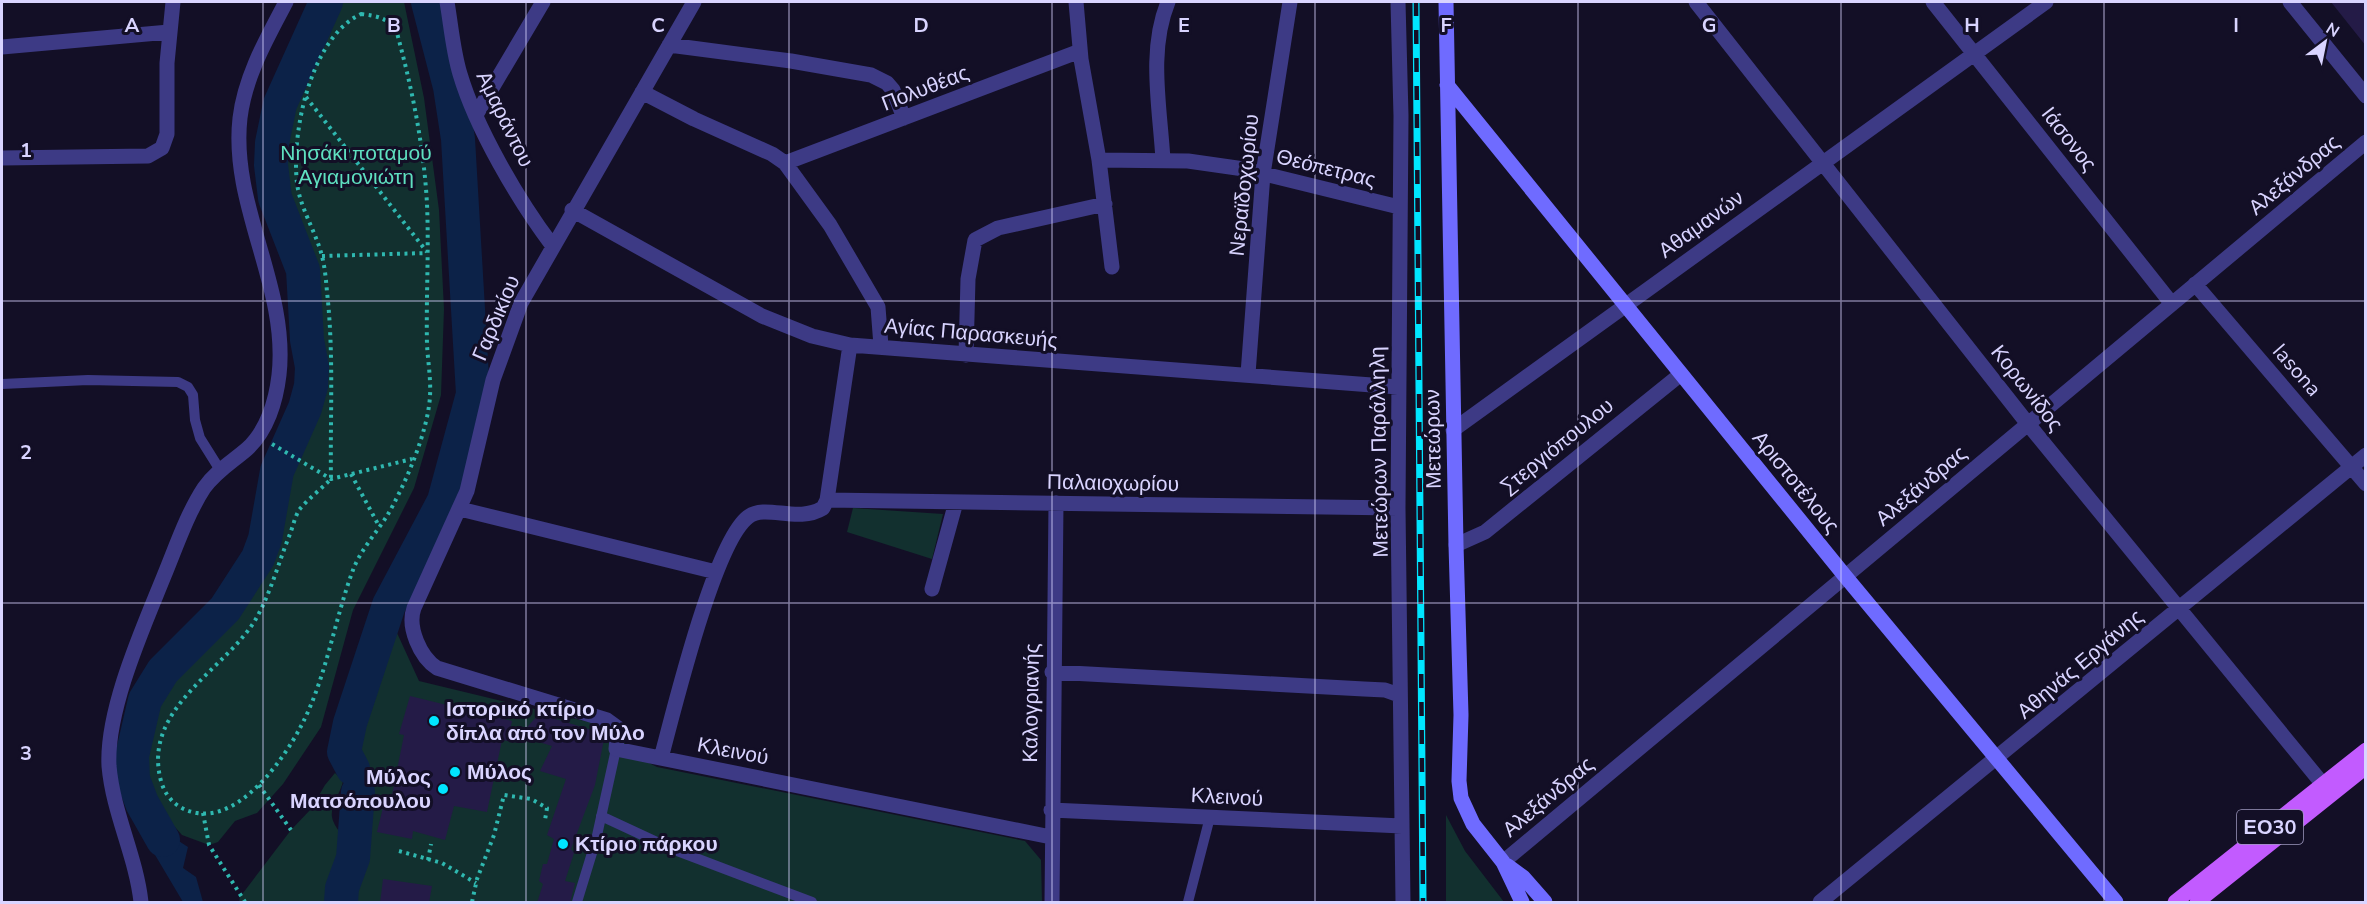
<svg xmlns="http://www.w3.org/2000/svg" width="2367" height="904" viewBox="0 0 2367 904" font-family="'Nunito Sans',sans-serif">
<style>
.green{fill:#12302f}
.water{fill:#0c2248}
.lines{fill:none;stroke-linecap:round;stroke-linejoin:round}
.river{stroke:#0c2248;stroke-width:34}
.building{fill:#241b47}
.path{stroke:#2fb8b0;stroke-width:4;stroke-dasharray:3 4.5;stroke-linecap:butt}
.lane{stroke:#3d3a85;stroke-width:10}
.street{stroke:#3d3a85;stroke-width:15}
.secondary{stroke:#6f6bff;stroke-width:15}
.primary{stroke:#c25bff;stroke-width:15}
.rail-casing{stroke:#00e5ff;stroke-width:7}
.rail{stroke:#130f26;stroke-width:4.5;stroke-dasharray:14;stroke-linecap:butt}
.grid{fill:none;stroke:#d9d4ff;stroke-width:1.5;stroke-opacity:0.55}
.poi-dot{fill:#00e5ff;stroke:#130f26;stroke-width:2}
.labels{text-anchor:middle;stroke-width:6;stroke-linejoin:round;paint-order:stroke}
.shield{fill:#130f26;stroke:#9e99be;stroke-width:1.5}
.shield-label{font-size:20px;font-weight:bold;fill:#d9d4ff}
.street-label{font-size:21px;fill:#d9d4ff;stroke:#130f26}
.park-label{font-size:21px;fill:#5fe0c0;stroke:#130f26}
.poi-label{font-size:21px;font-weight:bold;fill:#d9d4ff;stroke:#130f26;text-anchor:start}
.grid-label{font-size:20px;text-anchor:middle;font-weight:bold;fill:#d9d4ff;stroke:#130f26;stroke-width:6;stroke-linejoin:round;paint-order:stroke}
</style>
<rect width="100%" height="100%" fill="#130f26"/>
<path class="green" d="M 331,2 L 404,2 L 424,98 L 439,210 L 444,309 L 441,395 L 414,488 L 353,610 L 321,727 L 283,784 L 257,813 L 235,821 L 218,842 L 209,845 L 182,835 L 159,809 L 143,770 L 151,724 L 168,688 L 235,622 L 265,573 L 282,511 L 285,473 L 314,423 L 319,367 L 308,265 L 281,183 L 278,147 L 289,96 Z
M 853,508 L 943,514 L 932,559 L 847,532 Z
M 389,622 L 392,622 L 419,681 L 605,726 L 645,761 L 657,767 L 1025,841 L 1041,860 L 1042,902 L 355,902 L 376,797 L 348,790 Z
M 335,773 L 343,781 C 341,792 330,806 332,817 C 335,833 354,840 350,859 C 346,874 336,887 332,902 L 239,902 L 240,897 L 291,830 L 311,809 L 325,785 Z
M 1446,815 L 1465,851 L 1504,902 L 1446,902 Z"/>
<path class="water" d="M 174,838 L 188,847 L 183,868 L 196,877 L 203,902 L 183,902 L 148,843 Z"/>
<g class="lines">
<path class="river" d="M 353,769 L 344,752 L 350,723 L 389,605 L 444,501 L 473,394 L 458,139 L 450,87 L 428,2
M 163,840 L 142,803 L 133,779 L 132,756 L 145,700 L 163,671 L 225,609 L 258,558 L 265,539 L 277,471 L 305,408 L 311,386 L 312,367 L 307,340 L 303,270 L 275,198 L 271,165 L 272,143 L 280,104 L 326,2
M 341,902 L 342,888 L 353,858 L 358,792"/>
</g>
<path class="building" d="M 2331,2 L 2366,2 L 2366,46 Z
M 410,696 L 512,721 L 508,741 L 502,740 L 487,812 L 454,806 L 445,840 L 413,831 L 412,839 L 377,832 L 385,799 L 391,800 L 404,735 L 399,734 Z
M 539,714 L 605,734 L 595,785 L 571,849 L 574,853 L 565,881 L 575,883 L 570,903 L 537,903 L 543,884 L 539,881 L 543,864 L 547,864 L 554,839 L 547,835 L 566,779 L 540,771 L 552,746 L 519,736 Z
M 383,879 L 432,886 L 429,903 L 380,903 Z"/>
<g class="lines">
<path class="path" d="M 361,14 C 378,16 389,18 397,33 C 412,88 424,147 427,204 C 429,251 426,298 427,345 C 428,362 431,379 430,396 C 428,432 405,485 387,516 C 376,533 360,551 353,570 C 334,621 326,680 300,728 C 282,762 240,820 197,813 C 179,810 166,799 161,781 C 141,707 228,669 257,617 C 271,592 279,561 290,534 C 293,526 295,517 299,510 C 308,499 321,489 331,479 C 330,416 334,354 327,292 C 326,280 325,268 322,256 C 316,232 300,208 297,183 C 291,132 311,37 361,14 Z
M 306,97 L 427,252
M 322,256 L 427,253
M 272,444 L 331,479 L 412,459
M 351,474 L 379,526
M 259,785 L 291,830
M 203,813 L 209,845 L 245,902
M 399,851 L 442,863 L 476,883
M 428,860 L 431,844
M 472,902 L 477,879 L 494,835 L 504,795 L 531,799 L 547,808 L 545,820"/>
<path class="lane" d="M 2,384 L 88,380 L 178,382 L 188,387 L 193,395 L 195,420 L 200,438 L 220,470
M 601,816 L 672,849 L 812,902
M 577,902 L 596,840 L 616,749
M 1188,902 L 1210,817"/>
<path class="street" d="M 447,2 C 451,25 453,51 460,74 C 476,128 518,200 552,245
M 694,2 L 521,303 L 493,380 L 467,491 L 414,608 C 407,627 420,657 437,668 L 607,720 L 618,728 L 616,749 L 1051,837
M 1076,2 L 1081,59 L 1099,160 L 1112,267
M 1398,2 L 1401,116 L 1398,508 L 1403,902
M 1696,2 L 2028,424 L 2330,793
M 1933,2 L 2172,304
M 2290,2 L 2366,96
M 669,45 L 791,61 L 871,75 L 887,83 L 893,90 L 904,118
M 2,47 L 169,32
M 642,92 L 694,119 L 772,154 L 785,163 L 830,225 L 878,307 L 881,346
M 476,115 L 543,2
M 2,158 L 148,156 L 162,148 L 167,134 L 167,63 L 173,2
M 1099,160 L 1188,161 L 1244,169 L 1399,207
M 1163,160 C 1160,107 1148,51 1168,2
M 785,163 L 1080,51
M 572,210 L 762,316 L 812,336 L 850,345 L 1398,387
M 2195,284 L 2366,484
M 966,355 L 968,279 L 975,240 L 998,228 L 1105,204
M 1248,374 L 1263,174 L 1290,2
M 1453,430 L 2046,2
M 827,500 L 1398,508
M 460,509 L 716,572
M 1456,545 L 1485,532 L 1681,374
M 932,589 L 956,502
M 1052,672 L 1364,689 L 1385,690 L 1399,695
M 661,758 C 674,710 714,543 748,517 C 766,503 797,524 823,508 L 827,500 L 850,345
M 1051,810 L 1402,826
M 1503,862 L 2366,142
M 141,902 C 136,856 113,813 109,766 C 106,710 143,628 164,576 C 176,547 187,514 204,488 C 216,471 232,462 247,449 C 267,431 276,401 279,375 C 289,287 230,206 240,118 C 245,76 267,38 286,2
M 1052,902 L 1056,503
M 1820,902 L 2366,455"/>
<path class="secondary" d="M 1446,2 L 1456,545 L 1461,715 L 1459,781 L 1461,798 L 1473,824 L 1503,862 L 1522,902
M 1447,85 L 1845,576 L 2116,902
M 1508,866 L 1523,877 L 1545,902"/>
<path class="primary" d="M 2175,902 L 2366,750
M 2197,902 L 2366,767"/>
<defs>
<path id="rail" d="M 1416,2 L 1423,902"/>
</defs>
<use href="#rail" class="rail-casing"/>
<use href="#rail" class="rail"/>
</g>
<path class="grid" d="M 263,2 L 263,902M 526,2 L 526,902M 789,2 L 789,902M 1052,2 L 1052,902M 1315,2 L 1315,902M 1578,2 L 1578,902M 1841,2 L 1841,902M 2104,2 L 2104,902M 2,301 L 2366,301M 2,603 L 2366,603"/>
<g class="poi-dot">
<circle cx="434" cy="721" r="6"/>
<circle cx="455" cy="772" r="6"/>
<circle cx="443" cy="789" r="6"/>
<circle cx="563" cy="844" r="6"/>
</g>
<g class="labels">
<rect class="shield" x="2237" y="810" width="66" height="34" rx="4.5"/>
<g class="shield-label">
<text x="2270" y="834">ΕΟ30</text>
</g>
<g class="street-label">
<text transform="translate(925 88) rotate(-21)" y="7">Πολυθέας</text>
<text transform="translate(505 119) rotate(64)" y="7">Αμαράντου</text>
<text transform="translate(2069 139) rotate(52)" y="7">Ιάσονος</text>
<text transform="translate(1326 168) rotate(14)" y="7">Θεόπετρας</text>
<text transform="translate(2294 175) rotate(-40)" y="7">Αλεξάνδρας</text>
<text transform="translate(1244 185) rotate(-84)" y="7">Νεραϊδοχωρίου</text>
<text transform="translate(1701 224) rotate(-36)" y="7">Αθαμανών</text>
<text transform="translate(496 318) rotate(-67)" y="7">Γαρδικίου</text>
<text transform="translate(971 333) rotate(5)" y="7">Αγίας Παρασκευής</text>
<text transform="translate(2297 370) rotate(49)" y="7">Iasona</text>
<text transform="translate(2027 388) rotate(52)" y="7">Κορωνίδος</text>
<text transform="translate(1433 439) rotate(-91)" y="7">Μετεώρων</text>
<text transform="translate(1557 446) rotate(-39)" y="7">Στεργιόπουλου</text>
<text transform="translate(1379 452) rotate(-91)" y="7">Μετεώρων Παράλληλη</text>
<text transform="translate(1796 482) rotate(51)" y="7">Αριστοτέλους</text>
<text transform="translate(1113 483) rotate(1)" y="7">Παλαιοχωρίου</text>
<text transform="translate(1921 486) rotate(-40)" y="7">Αλεξάνδρας</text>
<text transform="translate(2080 664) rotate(-40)" y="7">Αθηνάς Εργάνης</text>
<text transform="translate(1031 703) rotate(-89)" y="7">Καλογριανής</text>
<text transform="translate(733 751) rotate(11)" y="7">Κλεινού</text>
<text transform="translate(1227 797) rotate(3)" y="7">Κλεινού</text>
<text transform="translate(1548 797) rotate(-40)" y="7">Αλεξάνδρας</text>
</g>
<g class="park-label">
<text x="356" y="160">Νησάκι ποταμού<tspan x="356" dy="24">Αγιαμονιώτη</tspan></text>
</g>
<g class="poi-label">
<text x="446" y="716">Ιστορικό κτίριο<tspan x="446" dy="24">δίπλα από τον Μύλο</tspan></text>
<text x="467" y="779">Μύλος</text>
<text x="431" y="784" text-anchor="end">Μύλος<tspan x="431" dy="24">Ματσόπουλου</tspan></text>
<text x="575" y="851">Κτίριο πάρκου</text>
</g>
</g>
<g class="grid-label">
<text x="132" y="32">A</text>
<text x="394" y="32">B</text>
<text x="658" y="32">C</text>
<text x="921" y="32">D</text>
<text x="1184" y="32">E</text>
<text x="1446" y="32">F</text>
<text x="1709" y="32">G</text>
<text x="1972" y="32">H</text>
<text x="2236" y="32">I</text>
<text x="26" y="157">1</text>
<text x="26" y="459">2</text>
<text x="26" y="760">3</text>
</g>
<rect width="2367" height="904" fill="none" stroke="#d9d4ff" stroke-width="6"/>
<g transform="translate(2325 42) rotate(32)" stroke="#130f26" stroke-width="4.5" paint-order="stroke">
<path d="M0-4.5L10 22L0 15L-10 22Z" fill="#d9d4ff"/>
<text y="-9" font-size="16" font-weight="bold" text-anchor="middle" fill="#d9d4ff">N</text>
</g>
</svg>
